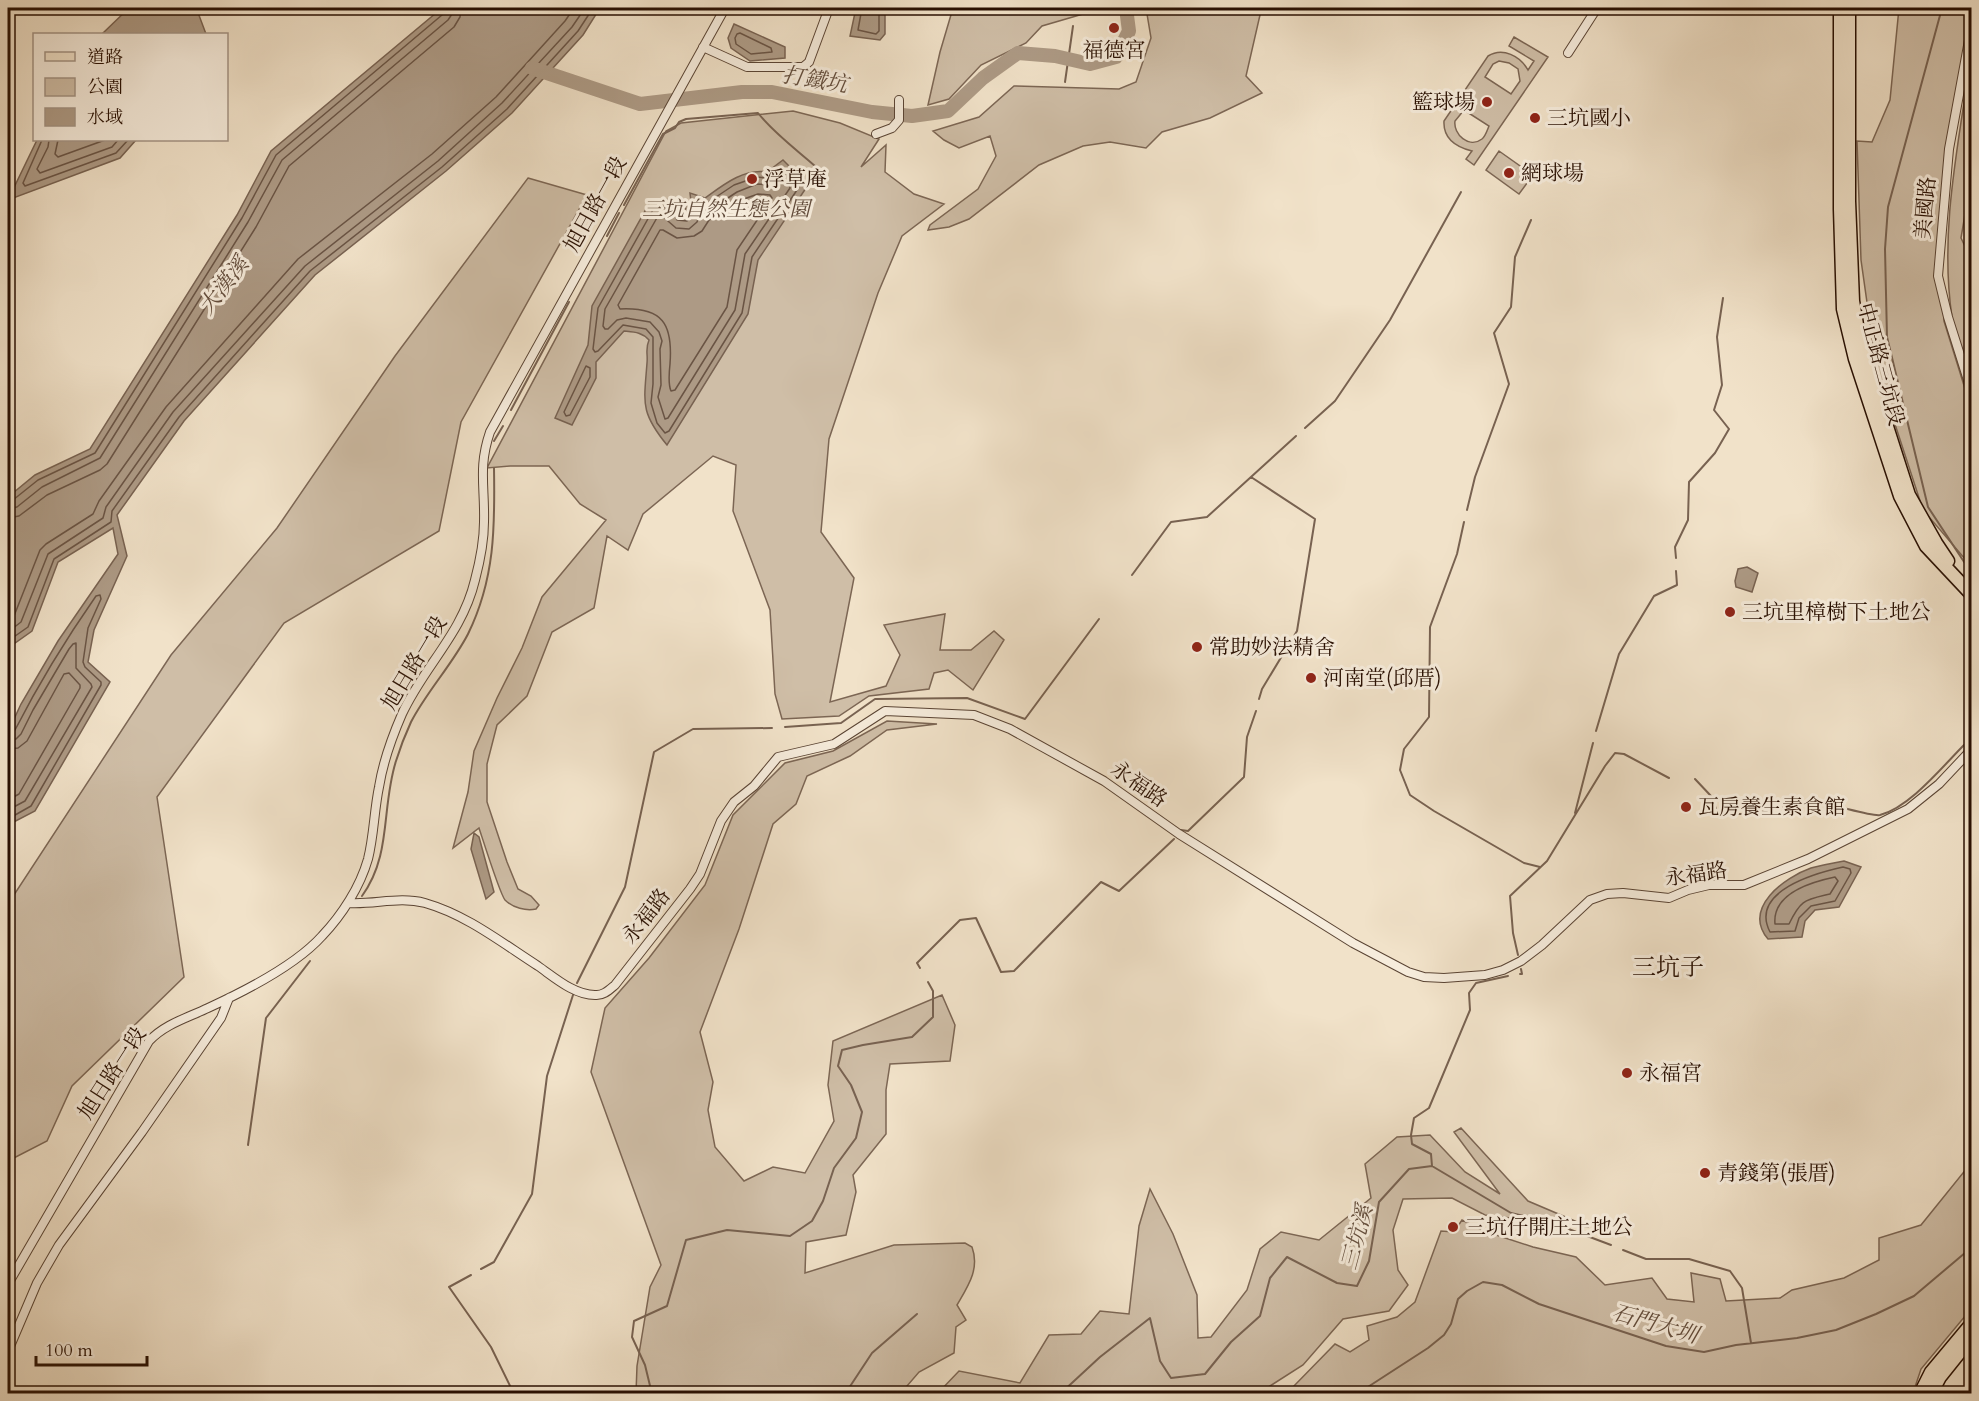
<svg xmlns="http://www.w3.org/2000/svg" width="1979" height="1401" viewBox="0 0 1979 1401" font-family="Cardo,'Noto Serif TC',serif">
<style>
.green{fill:#cfbea7;stroke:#7c6654;stroke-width:1.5;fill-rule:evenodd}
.water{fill:#ad9a85;stroke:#786251;stroke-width:1.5}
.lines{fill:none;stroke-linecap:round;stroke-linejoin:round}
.shore{stroke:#6a5444;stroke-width:1.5}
.stream{stroke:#786251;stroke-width:2}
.river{stroke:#ad9a85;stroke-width:14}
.minor-casing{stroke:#5a4434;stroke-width:10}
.primary-casing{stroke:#280f02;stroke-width:15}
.minor{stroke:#f6ecdc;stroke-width:8}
.primary{stroke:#f1e2c9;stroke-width:12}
.poi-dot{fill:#8f2418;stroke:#f6ecdc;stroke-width:2}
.labels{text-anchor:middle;stroke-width:6;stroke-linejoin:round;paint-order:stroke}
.poi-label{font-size:21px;fill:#280f02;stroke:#f6ecdc;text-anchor:start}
.street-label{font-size:21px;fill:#280f02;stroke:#f6ecdc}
.park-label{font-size:21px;font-style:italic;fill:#624c3c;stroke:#f6ecdc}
.water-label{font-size:22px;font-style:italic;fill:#644e3d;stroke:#f6ecdc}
.quarter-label{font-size:24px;fill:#280f02;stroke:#f6ecdc}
</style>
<rect width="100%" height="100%" fill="#f1e2c9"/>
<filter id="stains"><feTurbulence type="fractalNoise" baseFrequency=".00333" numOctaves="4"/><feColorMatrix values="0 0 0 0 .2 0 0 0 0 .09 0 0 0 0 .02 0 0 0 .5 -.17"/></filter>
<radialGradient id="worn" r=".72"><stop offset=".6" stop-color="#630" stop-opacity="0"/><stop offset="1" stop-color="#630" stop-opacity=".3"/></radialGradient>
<path class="green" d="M 953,8 L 1117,8 L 1115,14 L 1083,14 L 1042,26 L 1026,43 L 981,65 L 949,99 L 928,105 L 940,52 Z
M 1146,8 L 1253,8 L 1260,15 L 1246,76 L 1262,93 L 1210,118 L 1162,132 L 1146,148 L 1110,142 L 1083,146 L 1039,165 L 969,219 L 949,227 L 928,230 L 930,225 L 978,189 L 996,156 L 990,136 L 959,148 L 944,140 L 933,131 L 979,117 L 1014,86 L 1119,89 L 1136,82 L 1151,38 Z
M 1899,8 L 1968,8 L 1967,29 L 1939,223 L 1944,321 L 1971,408 L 1971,566 L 1923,510 L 1876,366 L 1861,260 L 1857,141 L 1872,142 L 1890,100 Z
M 1514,37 L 1548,57 L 1474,165 L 1466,159 L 1472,151 C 1456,147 1443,138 1444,121 L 1488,56 C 1503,47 1520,56 1528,70 L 1534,61 L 1509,46 ZM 1499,61 L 1509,63 L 1518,69 L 1520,81 L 1511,94 L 1485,77 L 1493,64 ZM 1464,110 L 1489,126 C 1487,131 1485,137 1482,139 C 1469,149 1453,134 1455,121 Z
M 1971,56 L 1971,179 L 1961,238 L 1971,259 L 1971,383 C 1965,362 1955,339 1952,317 C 1939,231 1959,142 1971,56 Z
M 793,111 L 840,123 L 879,139 L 861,167 L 886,145 L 885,172 L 914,194 L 944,204 L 902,236 L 878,293 L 829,439 L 821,532 L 854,578 L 830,702 L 886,686 L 900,655 L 884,625 L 945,614 L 940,650 L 971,650 L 994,631 L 1004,640 L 973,690 L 948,670 L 934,673 L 929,689 L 869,696 L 839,716 L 782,719 L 775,694 L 770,610 L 733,511 L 736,465 L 713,456 L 643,514 L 628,550 L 607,536 L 594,608 L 552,632 L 527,696 L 497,725 L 487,764 L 487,802 L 507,862 L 518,889 L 531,896 L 539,905 L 536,909 C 526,911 513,908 505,900 C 500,894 483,840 479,828 L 453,848 L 468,792 L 474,751 L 497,698 L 522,648 L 542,597 L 606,520 L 580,504 L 549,466 L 510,466 L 487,468 L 666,131 L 681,123 Z
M 1499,151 L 1533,175 L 1519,194 L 1486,170 Z
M 528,178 L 587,195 L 461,422 L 439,531 L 284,623 L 157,797 L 184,977 L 72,1086 L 47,1141 L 8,1161 L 8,904 L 171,655 L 277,528 L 395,356 Z
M 887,721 L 937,724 L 887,730 L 850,756 L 807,776 L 796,804 L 773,824 L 739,929 L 700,1032 L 713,1082 L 708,1110 L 715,1147 L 744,1181 L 773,1167 L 805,1173 L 834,1121 L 828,1085 L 833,1041 L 942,995 L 955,1025 L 950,1061 L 890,1064 L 886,1090 L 886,1134 L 853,1175 L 856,1192 L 846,1235 L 806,1242 L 805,1273 L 894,1245 L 965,1243 L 972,1247 C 980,1269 968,1286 957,1305 L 966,1320 L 956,1327 L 954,1353 L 919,1372 L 901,1393 L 636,1393 L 637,1366 L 650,1287 L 661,1265 L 591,1072 L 605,1008 L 649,958 L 705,885 L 733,815 L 785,763 L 833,751 Z
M 1461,1128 L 1528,1201 L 1589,1227 L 1485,1215 L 1452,1198 L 1403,1199 L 1393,1230 L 1398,1270 L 1408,1285 L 1389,1311 L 1343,1319 L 1303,1365 L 1259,1393 L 938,1393 L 959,1371 L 1020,1383 L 1049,1335 L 1081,1334 L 1100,1311 L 1129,1314 L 1139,1226 L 1150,1189 L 1173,1234 L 1197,1295 L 1198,1338 L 1211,1337 L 1247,1290 L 1260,1249 L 1281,1232 L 1319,1240 L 1371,1198 L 1365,1164 L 1397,1137 L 1430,1135 L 1465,1172 L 1500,1194 L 1454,1132 Z
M 1971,1163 L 1971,1309 L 1921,1369 L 1913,1393 L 1283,1393 L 1293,1387 L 1335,1344 L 1350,1352 L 1369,1340 L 1367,1326 L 1397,1317 L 1415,1302 L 1441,1231 L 1454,1232 L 1462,1220 L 1484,1231 L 1533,1247 L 1576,1257 L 1605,1285 L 1652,1278 L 1667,1299 L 1694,1302 L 1691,1273 L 1720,1279 L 1726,1301 L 1780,1298 L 1792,1290 L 1844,1278 L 1879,1260 L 1879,1238 L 1921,1225 Z"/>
<path class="water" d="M 129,8 L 199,8 L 197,10 L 206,34 L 102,34 Z
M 442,8 L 600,8 L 583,35 L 512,113 L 446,171 L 315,275 L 184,421 L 117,515 L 127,556 L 94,630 L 88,662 L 110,682 L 35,811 L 8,825 L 8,732 L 21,704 L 58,641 L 118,554 L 113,528 L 58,562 L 32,631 L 8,648 L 8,497 L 35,475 L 90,449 L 237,215 L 271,151 Z
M 856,8 L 890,8 L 885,13 L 885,34 L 880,40 L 850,36 Z
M 734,24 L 785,47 L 785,58 L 750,61 L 731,48 L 728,38 Z
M 37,140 L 136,140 L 120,158 L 8,200 Z
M 783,160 L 808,185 L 758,260 L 748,314 L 667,445 C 640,412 644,403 647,363 C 648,354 645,349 649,340 C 642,332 634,332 624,331 L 596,362 L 596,378 L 572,425 L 555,418 L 588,345 L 592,306 L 650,202 L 670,199 L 671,207 L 680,207 L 680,215 L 686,216 L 685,203 L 691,202 L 690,193 L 705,198 C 723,185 744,168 767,172 Z
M 1747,567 L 1758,573 L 1752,592 L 1736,587 L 1735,581 L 1738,569 Z
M 474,833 L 479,837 L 494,892 L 486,899 L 471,849 Z
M 1844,861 L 1861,867 L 1839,907 L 1815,910 L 1805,921 L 1802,937 L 1768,939 C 1742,908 1785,877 1811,868 C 1822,865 1833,863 1844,861 Z"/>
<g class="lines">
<path class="shore" d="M 862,8 L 858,30 L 876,34 L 879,31 L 879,13 L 882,8
M 740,33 L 771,48 L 772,52 L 751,54 L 736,44 L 735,38 L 737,34 Z
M 42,140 L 23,183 L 25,186 L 116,153 L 128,140
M 49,140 L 48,147 L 37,169 L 40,173 L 112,147 L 118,140
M 58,140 L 55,154 L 58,157 L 105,140
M 782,169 L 798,184 L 799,187 L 752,257 L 742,313 L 669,431 L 665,433 L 657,423 L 651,403 L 653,384 L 653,337 L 646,329 L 623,325 L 598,351 L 595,352 L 593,349 L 598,308 L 654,208 L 664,207 L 674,214 L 677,220 L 687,221 L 691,218 L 692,209 L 698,202 L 707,203 L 734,185 L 757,177 L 768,178 Z
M 781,179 L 789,185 L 790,188 L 745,254 L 735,310 L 668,418 L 665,419 L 658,397 L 661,385 L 660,349 L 662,341 L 659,332 L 650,322 L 626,318 L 617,320 L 608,329 L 605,329 L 603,326 L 605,309 L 658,216 L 661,215 L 676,228 L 689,229 L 697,222 L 701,211 L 711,209 L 737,192 L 757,184 L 770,185 Z
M 758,194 L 770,195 L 772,198 L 737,250 L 727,307 L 675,390 L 671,391 C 668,384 669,373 670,364 C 673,324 663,307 620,309 L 618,305 L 660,230 L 663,230 L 677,238 L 694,236 L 702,231 L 709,220 L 741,200 Z
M 586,366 L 590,368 L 590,377 L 570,415 L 566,416 L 564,412 Z
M 8,502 L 13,500 L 38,480 L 95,453 L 242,218 L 276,155 L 442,15 L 445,8
M 8,509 L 17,507 L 42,487 L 100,458 L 248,222 L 282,160 L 448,20 L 452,14 L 452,8
M 8,518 L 19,516 L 47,495 L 100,470 L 107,464 L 256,227 L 289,166 L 454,27 L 460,17 L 461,8
M 8,621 L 14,616 L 40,550 L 46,544 L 93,514 L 99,501 L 166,407 L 298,259 L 432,154 L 496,97 L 565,21 L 574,8
M 8,632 L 21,622 L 48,554 L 103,518 L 106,507 L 173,412 L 305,266 L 438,161 L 502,103 L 572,27 L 585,8
M 8,641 L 28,627 L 54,559 L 111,522 L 112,511 L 179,417 L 310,271 L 442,167 L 507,109 L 578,31 L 593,8
M 8,733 L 15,730 C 39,683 66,639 96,596 L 100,595 L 101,599 L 88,628 L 83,662 L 85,667 L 101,682 L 101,685 L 31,806 L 8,819
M 8,740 L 16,739 L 21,734 L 33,710 L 69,649 L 73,644 L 76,643 L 76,668 L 91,684 L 92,687 L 25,801 L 8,810
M 8,749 L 18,748 L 27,741 L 64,674 L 69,673 L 80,685 L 80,688 L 19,794 L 8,800
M 1843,867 L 1850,869 L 1851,873 L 1835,901 L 1811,906 L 1799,918 L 1795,931 L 1770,932 C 1749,891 1816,873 1843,867 Z
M 1835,877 L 1838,881 L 1830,894 C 1805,900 1801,899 1789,924 L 1775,924 C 1772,893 1811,882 1835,877 Z"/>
<path class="stream" d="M 1942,8 L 1888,207 L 1885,249 L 1887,337 L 1928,507 L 1972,574
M 1065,82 L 1073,26
M 624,205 L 663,134 L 675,128 L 679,122 L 686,119 L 758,113 C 777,137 803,154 825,175
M 607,236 L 619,213
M 511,410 L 569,302
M 1305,428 L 1335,401 L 1390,320 L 1461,192
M 494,441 L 503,426
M 1251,477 L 1315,519 L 1297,631 L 1262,689 L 1259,699
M 1467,510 L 1475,477 L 1509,384 L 1494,333 L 1511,307 L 1515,257 L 1531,220
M 1464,522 L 1457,554 L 1430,627 L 1429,717 L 1404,749 L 1400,770 L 1410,795 L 1434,811 L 1524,863 L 1540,867
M 1676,558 L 1675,547 L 1688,520 L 1689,482 L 1715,453 L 1729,429 L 1714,410 L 1722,385 L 1717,337 L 1723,298
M 1132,575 L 1171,522 L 1207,517 L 1296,436
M 785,727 L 841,723 L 875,699 L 967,698 L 1025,719 L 1099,619
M 1596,731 L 1619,654 L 1654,596 L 1677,585 L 1676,571
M 1695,779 L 1711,796 L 1717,811 C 1750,821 1784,803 1817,803 C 1831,803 1871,817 1880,815 C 1910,807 1942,767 1964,745
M 1575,813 L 1593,743
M 1181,830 L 1188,831 L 1244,777 L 1247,737 L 1256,711
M 362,896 C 392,855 381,808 396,761 C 400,748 405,735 411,722 C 427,691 452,665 468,634 C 495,579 495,527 494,468
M 1518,955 L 1513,933 L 1510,896 L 1547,861 L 1605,766 L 1615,753 L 1624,754 L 1669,778
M 920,968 L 917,963 L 960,920 L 976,918 L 1001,972 L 1014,971 L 1101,882 L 1119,891 L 1174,839
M 1520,974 L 1522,974 L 1521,969
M 577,983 L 625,887 L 654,752 L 693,729 L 772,728
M 248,1145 L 266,1018 L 310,961
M 1432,1166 L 1431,1154 L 1412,1144 L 1411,1135 L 1414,1118 L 1429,1108 L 1470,1010 L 1469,993 L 1476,983 L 1508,976
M 1623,1250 L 1646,1259 L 1689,1259 L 1730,1271 L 1742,1288 L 1751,1343
M 481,1269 L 494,1262 L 532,1194 L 547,1076 L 573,995
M 471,1275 L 449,1287 L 491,1347 L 514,1394
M 652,1394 L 645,1365 L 632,1337 L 634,1321 L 667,1306 L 686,1240 L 727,1230 L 790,1236 L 812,1221 L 823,1201 L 834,1168 L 856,1138 L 862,1112 L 851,1085 L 838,1066 L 842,1050 L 863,1045 L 912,1037 L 933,1017 L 933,991 L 928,982
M 845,1394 L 872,1353 L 917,1314
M 1060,1394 L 1100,1357 L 1150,1318 L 1160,1361 L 1171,1378 L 1205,1374 L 1231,1342 L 1260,1316 L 1270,1278 L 1287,1257 L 1337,1283 L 1357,1286 L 1369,1261 L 1379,1202 L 1409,1169 L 1432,1166 L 1511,1213 L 1550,1222 L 1611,1245
M 1357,1394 L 1428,1348 L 1444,1335 L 1451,1324 L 1458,1299 L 1467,1291 L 1483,1282 L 1502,1285 L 1539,1304 L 1666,1346 L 1704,1352 L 1736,1345 L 1797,1338 L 1836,1330 L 1876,1314 L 1914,1296 L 1972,1247"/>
<path class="river" d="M 532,68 L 640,104 L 742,92 L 772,92 L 872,112 L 912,116 L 948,111 L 983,78 L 1018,53 L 1055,56 L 1090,64 L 1116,57 L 1129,31 L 1126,8"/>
<defs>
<path id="minor" d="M 1972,24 L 1949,149 L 1938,276 L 1948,317 L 1972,393
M 703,47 L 747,67 L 803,67 L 809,62 L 829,8
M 1568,53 L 1597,8
M 876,134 L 892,128 L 899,120 L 899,100
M 348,903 C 374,905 399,896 425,903 C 467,915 502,943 538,966 C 554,977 574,995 595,995 C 603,996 609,990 615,985 L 690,889 L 700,874 L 721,821 L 734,802 L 754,786 L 778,757 L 834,744 L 885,711 L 974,715 L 1010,729 L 1104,781 L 1179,834 L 1353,943 L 1408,972 L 1424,977 L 1444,978 L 1485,975 L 1503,970 L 1521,961 L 1542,945 L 1590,900 L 1607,894 L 1623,893 L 1669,898 L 1688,890 L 1709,885 L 1744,885 L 1808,859 L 1908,809 L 1939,784 L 1972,749
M 8,1284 L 149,1041 C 165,1024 187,1018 208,1008 C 243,992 296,965 322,936 C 342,915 360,887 368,859 C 374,835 374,811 379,787 C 383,762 392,737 402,714 C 424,666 462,634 475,580 C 480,561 484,541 484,522 C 485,487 478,467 490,432 L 725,8
M 8,1351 L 37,1283 L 59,1245 L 142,1132 L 221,1018 L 229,998"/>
<path id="primary" d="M 1840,8 L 1840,209 L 1843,309 L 1855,359 L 1900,496 L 1926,546 L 1972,595
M 1849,8 L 1849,201 L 1853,301 L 1860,342 L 1909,495 L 1936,543 L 1948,561
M 1920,1394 L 1931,1372 L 1972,1323
M 1931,1394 L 1940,1377 L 1972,1337"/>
</defs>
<use href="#minor" class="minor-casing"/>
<use href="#primary" class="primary-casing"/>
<use href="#minor" class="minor"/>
<use href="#primary" class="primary"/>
</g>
<g class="poi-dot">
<circle cx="1114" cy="28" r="6"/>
<circle cx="1487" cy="102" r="6"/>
<circle cx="1535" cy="118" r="6"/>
<circle cx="1509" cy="173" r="6"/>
<circle cx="752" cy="179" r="6"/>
<circle cx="1730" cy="612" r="6"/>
<circle cx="1197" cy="647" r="6"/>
<circle cx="1311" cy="678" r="6"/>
<circle cx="1686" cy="807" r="6"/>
<circle cx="1627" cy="1073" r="6"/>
<circle cx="1705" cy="1173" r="6"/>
<circle cx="1453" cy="1227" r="6"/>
</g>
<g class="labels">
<g class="poi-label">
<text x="1114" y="57" text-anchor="middle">福德宮</text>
<text x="1475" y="109" text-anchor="end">籃球場</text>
<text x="1547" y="125">三坑國小</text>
<text x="1521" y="180">網球場</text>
<text x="764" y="186">浮草庵</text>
<text x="1742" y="619">三坑里樟樹下土地公</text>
<text x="1209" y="654">常助妙法精舍</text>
<text x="1323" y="685">河南堂(邱厝)</text>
<text x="1698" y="814">瓦房養生素食館</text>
<text x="1639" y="1080">永福宮</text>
<text x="1717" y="1180">青錢第(張厝)</text>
<text x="1465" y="1234">三坑仔開庄土地公</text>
</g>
<g class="street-label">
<text transform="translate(595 204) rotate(-61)" y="7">旭日路一段</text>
<text transform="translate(1925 208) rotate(-85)" y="7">美國路</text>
<text transform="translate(1881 364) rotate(75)" y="7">中正路三坑段</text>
<text transform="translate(414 663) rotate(-59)" y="7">旭日路一段</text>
<text transform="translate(1139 784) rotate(35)" y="7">永福路</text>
<text transform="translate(1696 874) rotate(-8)" y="7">永福路</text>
<text transform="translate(646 916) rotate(-52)" y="7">永福路</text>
<text transform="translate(112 1073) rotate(-57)" y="7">旭日路一段</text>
</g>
<g class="park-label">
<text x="726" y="216">三坑自然生態公園</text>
</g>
<g class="water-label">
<text transform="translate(815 79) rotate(9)" y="8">打鐵坑</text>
<text transform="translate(223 285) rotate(-52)" y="8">大漢溪</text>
<text transform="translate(1356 1237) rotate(-75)" y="8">三坑溪</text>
<text transform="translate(1655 1323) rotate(16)" y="8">石門大圳</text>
</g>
<g class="quarter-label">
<text x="1668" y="975">三坑子</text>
</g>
</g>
<rect width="1979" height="1401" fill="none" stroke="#f1e2c9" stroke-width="30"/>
<rect x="9" y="9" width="1961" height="1383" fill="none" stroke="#280f02" stroke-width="3"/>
<rect x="15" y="15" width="1949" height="1371" fill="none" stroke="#280f02" stroke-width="1.5"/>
<rect x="33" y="33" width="195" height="108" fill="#f6ecdc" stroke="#a49485" stroke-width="1.5"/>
<rect x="45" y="52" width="30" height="9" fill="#f1e2c9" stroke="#a49485" stroke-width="1.5"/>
<text x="87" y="63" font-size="18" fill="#280f02">道路</text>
<rect x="45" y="78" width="30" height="18" fill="#cfbea7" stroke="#a49485" stroke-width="1.5"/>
<text x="87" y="93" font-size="18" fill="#280f02">公園</text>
<rect x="45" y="108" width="30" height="18" fill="#ad9a85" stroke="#a49485" stroke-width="1.5"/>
<text x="87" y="123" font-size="18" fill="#280f02">水域</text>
<path d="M36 1356v9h111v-9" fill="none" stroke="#280f02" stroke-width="3"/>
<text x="45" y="1356" font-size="18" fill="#280f02" stroke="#f6ecdc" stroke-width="4.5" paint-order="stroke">100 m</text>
<rect width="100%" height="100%" filter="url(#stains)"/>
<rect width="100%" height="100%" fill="url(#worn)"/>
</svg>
